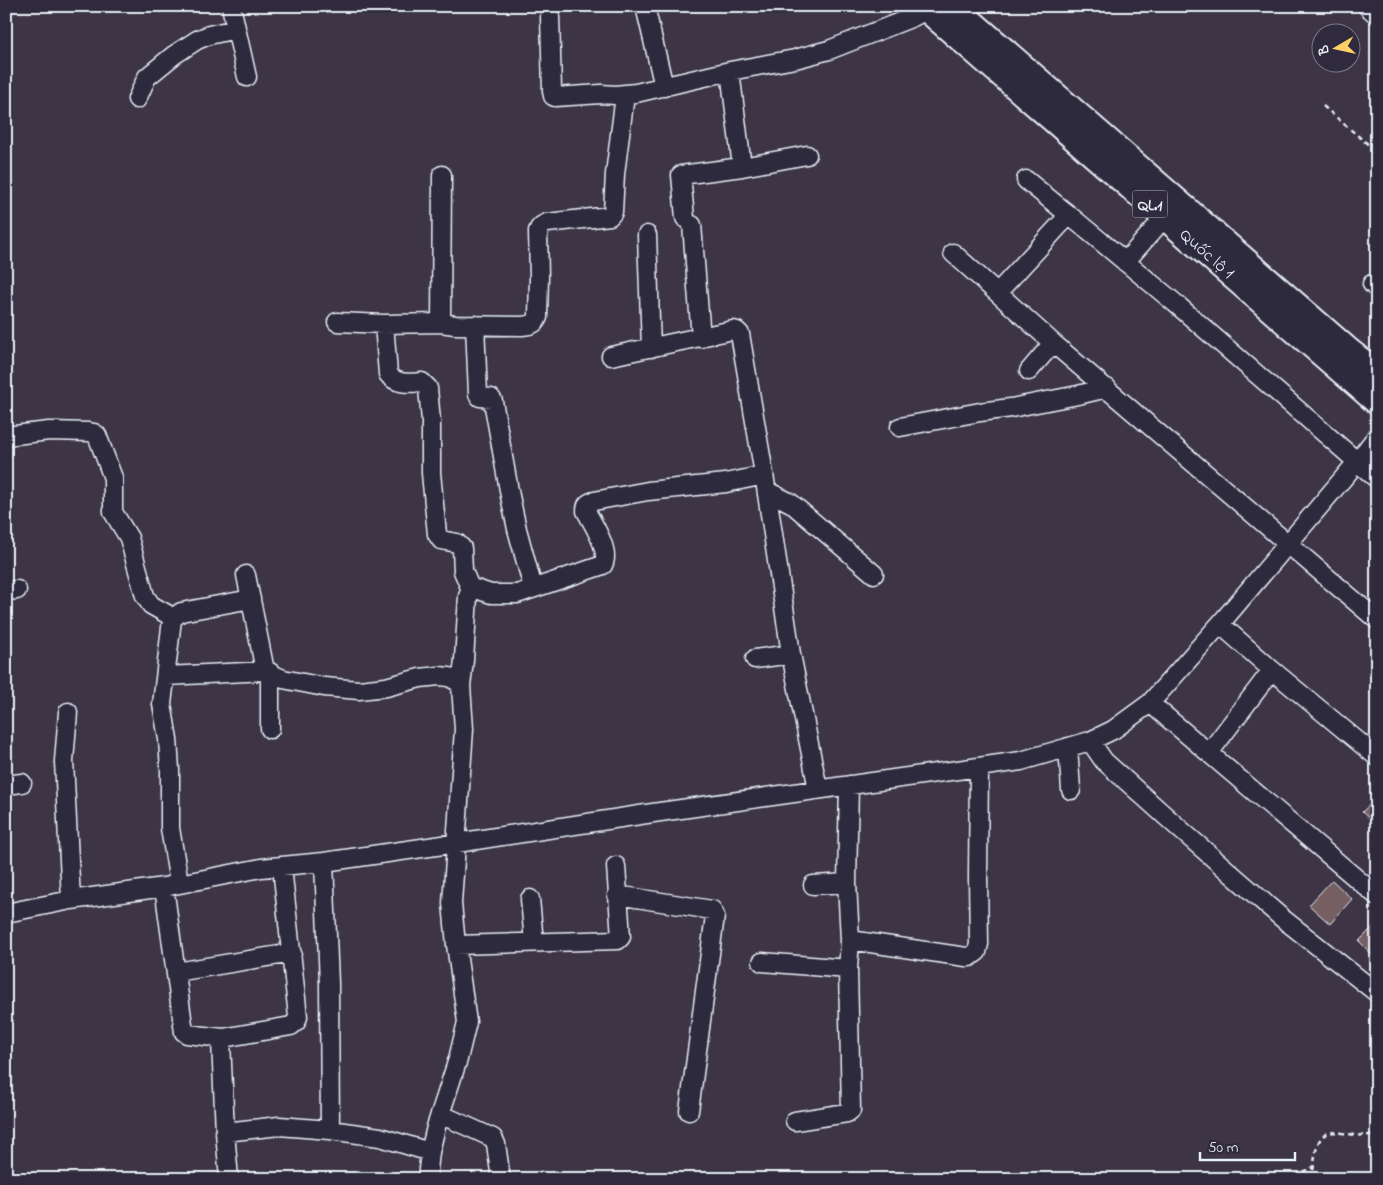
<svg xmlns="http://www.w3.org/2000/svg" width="1383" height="1185" viewBox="0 0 1383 1185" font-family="'Indie Flower',sans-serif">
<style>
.building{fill:#755e64;stroke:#e8f1f8}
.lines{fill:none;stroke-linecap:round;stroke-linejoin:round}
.minor-casing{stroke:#e8f1f8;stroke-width:21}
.highway-casing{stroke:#e8f1f8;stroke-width:30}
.path{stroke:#e8f1f8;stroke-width:2.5;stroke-dasharray:5 4;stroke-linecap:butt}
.minor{stroke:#2f2a3d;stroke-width:18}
.highway{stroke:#2f2a3d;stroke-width:26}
.labels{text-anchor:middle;stroke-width:4;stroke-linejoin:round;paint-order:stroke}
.shield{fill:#2f2a3d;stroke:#b0b5c0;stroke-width:1}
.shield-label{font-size:16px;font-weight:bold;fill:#e8f1f8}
.street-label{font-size:18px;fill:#e8f1f8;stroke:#2f2a3d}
</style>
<rect width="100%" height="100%" fill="#3d3445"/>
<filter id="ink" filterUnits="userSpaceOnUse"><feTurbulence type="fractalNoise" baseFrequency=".02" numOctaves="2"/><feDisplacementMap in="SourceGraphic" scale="10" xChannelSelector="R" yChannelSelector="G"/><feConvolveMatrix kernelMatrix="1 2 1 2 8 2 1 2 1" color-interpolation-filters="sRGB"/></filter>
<g filter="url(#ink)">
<path class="building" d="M 1377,798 L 1377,812 L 1370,819 L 1362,812 Z
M 1332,880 L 1352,899 L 1330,924 L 1309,905 Z
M 1377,923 L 1377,960 L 1359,941 Z"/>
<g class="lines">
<defs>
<path id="minor" d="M 231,6 L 247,77
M 645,6 L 664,87
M 1367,6 L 1377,15
M 550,16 L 552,91 L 553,96 L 555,97 L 601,94 L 615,95 L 636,93 L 730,71 L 795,59 L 829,50 L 913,17 L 928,9
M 730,71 L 742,167 L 807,155
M 137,99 L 147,77 L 174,55 L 197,40 L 209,35 L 236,29
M 442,175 L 441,323 L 455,325 L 522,326 C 530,325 535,325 538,317 L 539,277 L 538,231 C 540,226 542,225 547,223 L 610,216 L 613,212 L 615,174 L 625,95
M 1026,180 L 1069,215
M 685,218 L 681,175 L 742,167
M 692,225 L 701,338
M 647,235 L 651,348
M 953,253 L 1053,343 L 1377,620
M 1125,262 L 1165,217
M 1372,284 L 1377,289
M 998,292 L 1069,215 L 1175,303 L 1377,479
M 337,322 L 384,324 L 441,323
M 384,324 L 388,374 C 396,385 410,383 422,382 L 428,388 L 431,421 L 431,473 L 437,534 L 441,540 L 457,543 L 462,548 L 463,571 L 471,590
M 475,325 L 478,394 L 480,397 L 491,398 L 493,401 L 510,496 L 517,529 L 533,588
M 611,356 L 733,330 L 737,331 L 740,334 L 764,474 L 791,654 L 818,789
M 1029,371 L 1053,343
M 900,427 L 980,412 L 1011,408 L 1078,395 L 1107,388
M 6,436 L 49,431 L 89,432 L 94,433 L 97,435 L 113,478 L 113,512 L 129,538 L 145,596 L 151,605 L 167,614 L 172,619 L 162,704 L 168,739 L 170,770 L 170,828 L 179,883
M 767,491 L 791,503 L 874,574
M 246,575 L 265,671
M 6,591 L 17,590
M 172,619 L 181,612 L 251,599
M 1220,624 L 1272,670 L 1377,757
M 755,659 L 791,654
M 166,676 L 265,671 L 283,679 L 324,687 L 359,690 L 386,687 L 420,678 L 439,676 L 449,677 L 458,682 L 461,686 L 464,729 L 452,903 L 456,945 L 467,1022 L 458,1059 L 436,1127 L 430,1152 L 427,1179
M 461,686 L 464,660 L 468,596 L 471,590 L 476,589 L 491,594 L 517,594 L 603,565 C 611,551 593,524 586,511 C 586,504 588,503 594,501 L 648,491 L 726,483 L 760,476 L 764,474
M 1150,703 L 1377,896
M 68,712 L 64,761 L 71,900
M 270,729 L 270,672
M 1090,741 L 1104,761 L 1181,830 L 1282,918 L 1377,993
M 1068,747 L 1071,790
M 1209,753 L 1272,670
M 6,785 L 22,783
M 324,862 L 329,984 L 330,1130
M 813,885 L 847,883
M 164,887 L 184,1032 L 187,1034 L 223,1038
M 617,895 L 712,910 L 715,916 L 689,1111
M 530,899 L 534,942
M 6,913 L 71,900 L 164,887 L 261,868 L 324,862 L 457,843 L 653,813 L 1021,761 L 1090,741 L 1113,730 L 1150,703 L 1220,624 L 1357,462 L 1377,436
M 850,940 L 966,957 L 970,957 L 977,952 L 979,944 L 978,876 L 979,767
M 456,945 L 618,940 L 621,937 L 616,866
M 762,962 L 848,969
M 176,972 L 292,953
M 440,1114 L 493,1138 L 496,1144 L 501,1179
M 795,1121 L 847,1113 L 851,1110 L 848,969 L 850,940 L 847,883 L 849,785
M 225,1132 L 279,1126 L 330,1130 L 380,1137 L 430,1152
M 229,1179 L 225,1132 L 221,1041 L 223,1038 L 291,1026 L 296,1022 L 298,1017 L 282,867"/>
<g id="highway">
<path id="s1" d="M 924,6 L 1377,401"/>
<path d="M 952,6 L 1349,352 L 1377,374"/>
</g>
</defs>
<use href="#minor" class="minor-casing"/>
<use href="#highway" class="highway-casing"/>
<path class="path" d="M 1323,106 L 1377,152
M 1286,1179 L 1314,1167
M 1312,1179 C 1314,1168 1314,1157 1317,1147 C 1323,1125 1341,1134 1357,1135 C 1364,1136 1370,1135 1377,1134"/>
<use href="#minor" class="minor"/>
<use href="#highway" class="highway"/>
</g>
</g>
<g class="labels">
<rect class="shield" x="1132.5" y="190.5" width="35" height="27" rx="4"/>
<g class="shield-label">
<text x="1150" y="210">QL.1</text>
</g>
<g class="street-label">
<text dy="6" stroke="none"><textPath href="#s1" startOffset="376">Quốc lộ 1</textPath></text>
</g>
</g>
<rect width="1383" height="1185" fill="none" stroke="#2f2a3d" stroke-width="25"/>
<rect x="12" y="12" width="1358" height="1160" fill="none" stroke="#e8f1f8" stroke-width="2" filter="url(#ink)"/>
<g transform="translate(1336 48) rotate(261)"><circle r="24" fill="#2f2a3d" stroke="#797a88"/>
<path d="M0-4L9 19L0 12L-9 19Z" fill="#ffd166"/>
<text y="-8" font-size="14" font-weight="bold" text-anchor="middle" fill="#e8f1f8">B</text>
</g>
<path d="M1200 1152v8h95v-8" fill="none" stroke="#e8f1f8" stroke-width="2.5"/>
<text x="1208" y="1152" font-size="15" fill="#e8f1f8" stroke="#2f2a3d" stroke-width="4" paint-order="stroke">50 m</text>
</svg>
